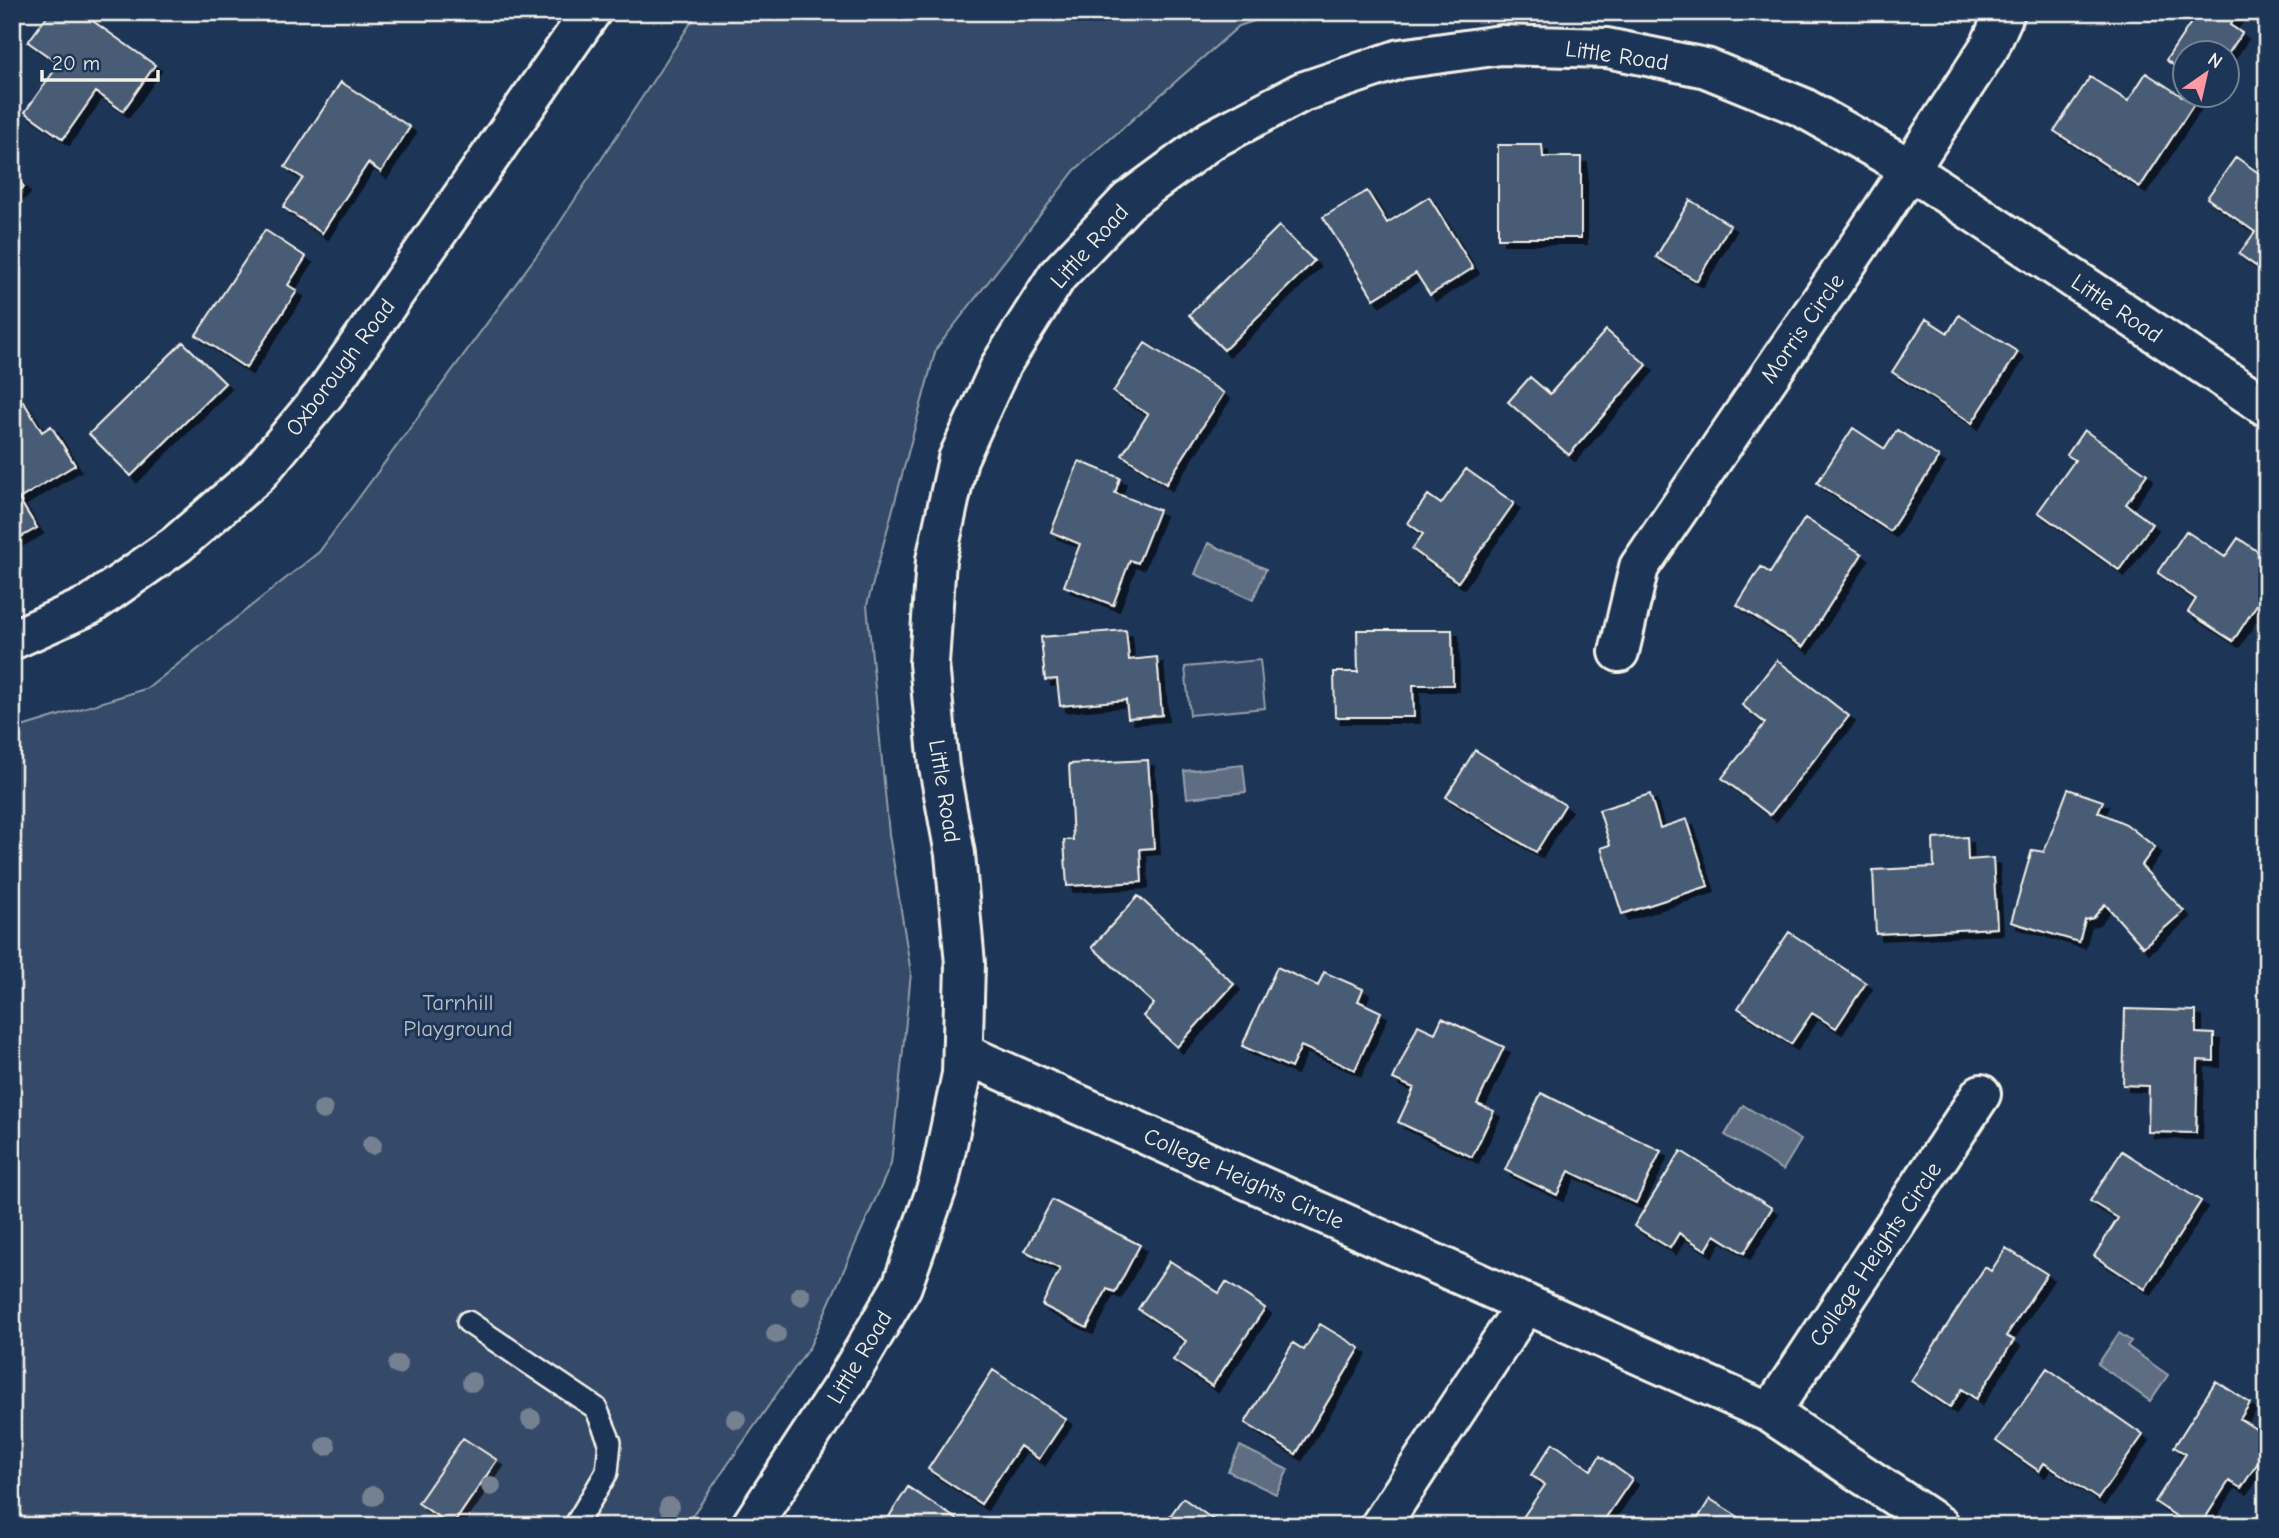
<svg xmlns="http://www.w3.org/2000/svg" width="2279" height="1538" viewBox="0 0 2279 1538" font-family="'Comic Neue',sans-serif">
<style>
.green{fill:#354a67;stroke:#949ea8;stroke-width:2}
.water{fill:#5e6d82;stroke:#9aa2ab;stroke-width:2}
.building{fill:#485b74;stroke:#f4f1e8;stroke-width:2;filter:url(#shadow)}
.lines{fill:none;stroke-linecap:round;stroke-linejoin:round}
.lane-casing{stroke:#f4f1e8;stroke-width:26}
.street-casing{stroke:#f4f1e8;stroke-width:44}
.lane{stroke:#1d3557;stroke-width:21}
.street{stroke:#1d3557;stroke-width:38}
.tree{fill:#748191}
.labels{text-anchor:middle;stroke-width:6;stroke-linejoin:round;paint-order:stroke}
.street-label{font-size:23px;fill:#f4f1e8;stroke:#1d3557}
.park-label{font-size:23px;fill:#bbbfc1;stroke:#1d3557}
</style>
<defs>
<filter id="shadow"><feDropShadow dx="6" dy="6" stdDeviation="0" flood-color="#0009"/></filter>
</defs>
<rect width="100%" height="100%" fill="#1d3557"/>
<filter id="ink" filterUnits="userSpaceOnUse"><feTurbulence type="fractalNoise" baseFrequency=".0143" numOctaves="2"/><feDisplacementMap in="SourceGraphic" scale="14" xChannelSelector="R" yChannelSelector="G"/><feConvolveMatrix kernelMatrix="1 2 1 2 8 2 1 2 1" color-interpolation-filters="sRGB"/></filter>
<g filter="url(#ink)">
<path class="green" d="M 698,12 L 1281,12 L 1239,26 L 1075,170 L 936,349 L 867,605 L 889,834 L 911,973 L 891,1164 L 810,1346 L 685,1526 L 12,1526 L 12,730 L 148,688 L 319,552 L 553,233 Z
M 1260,660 L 1265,708 L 1190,715 L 1185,667 Z"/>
<path class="water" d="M 1208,543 L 1266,569 L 1253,600 L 1195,574 Z
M 1243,765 L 1246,792 L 1187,798 L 1184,771 Z
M 1743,1105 L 1801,1140 L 1783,1170 L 1725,1135 Z
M 2119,1333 L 2131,1341 L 2127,1346 L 2168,1375 L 2150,1401 L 2098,1364 Z
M 1240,1446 L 1288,1470 L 1276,1494 L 1228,1471 Z"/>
<path class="building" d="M 50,12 L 80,12 L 155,65 L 123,111 L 96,92 L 63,139 L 25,112 L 59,64 L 28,42 Z
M 2198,12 L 2239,12 L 2230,25 L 2242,33 L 2226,57 L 2226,52 L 2184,52 L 2184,73 L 2166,60 Z
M 2146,73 L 2194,104 L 2140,187 L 2054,131 L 2090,77 L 2128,101 Z
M 341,82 L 410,127 L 381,172 L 368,163 L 322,233 L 283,207 L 303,178 L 285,167 Z
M 1498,145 L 1542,145 L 1543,157 L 1581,157 L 1581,238 L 1498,238 Z
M 2236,157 L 2267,179 L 2267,274 L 2239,254 L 2255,232 L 2207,198 Z
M 12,172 L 24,187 L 12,197 Z
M 1367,191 L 1387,223 L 1429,197 L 1473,268 L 1430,295 L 1416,273 L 1374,299 L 1323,217 Z
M 1690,200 L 1730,225 L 1697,281 L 1656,257 Z
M 1279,226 L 1314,261 L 1224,350 L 1189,315 Z
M 265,230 L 306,257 L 288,285 L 297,291 L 246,368 L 196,335 Z
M 1959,315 L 2018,352 L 1972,423 L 1892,372 L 1926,319 L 1948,333 Z
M 1606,330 L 1647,365 L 1569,455 L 1508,402 L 1530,377 L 1550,394 Z
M 183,342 L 225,383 L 131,476 L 89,434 Z
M 1145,343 L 1224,393 L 1166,484 L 1122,455 L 1148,414 L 1113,392 Z
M 23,401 L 42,432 L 51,426 L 75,465 L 19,499 L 37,528 L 12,542 L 12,407 Z
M 1853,428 L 1885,449 L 1897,430 L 1939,457 L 1890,531 L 1817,483 Z
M 2084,430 L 2147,474 L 2126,504 L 2152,524 L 2119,570 L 2038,512 L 2075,460 L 2067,455 Z
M 1079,461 L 1120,478 L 1115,493 L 1159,510 L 1138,563 L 1130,560 L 1113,605 L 1064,586 L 1080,544 L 1051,532 Z
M 1466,469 L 1514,503 L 1458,582 L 1412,549 L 1423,534 L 1408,523 L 1428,495 L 1441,504 Z
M 1805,518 L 1862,554 L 1803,647 L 1737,605 L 1761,567 L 1770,573 Z
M 2186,531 L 2225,557 L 2238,538 L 2267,558 L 2267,606 L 2259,601 L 2233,641 L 2188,612 L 2196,599 L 2158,573 Z
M 1126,630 L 1129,660 L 1157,657 L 1162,715 L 1128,718 L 1126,700 L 1060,706 L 1057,679 L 1045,680 L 1041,637 Z
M 1357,630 L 1452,630 L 1453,685 L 1413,685 L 1414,717 L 1335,717 L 1334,672 L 1358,672 Z
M 1777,660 L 1849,716 L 1770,815 L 1722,778 L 1765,723 L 1742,705 Z
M 1475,750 L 1565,805 L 1536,852 L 1446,797 Z
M 1148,760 L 1154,848 L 1140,849 L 1142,882 L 1067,886 L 1064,840 L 1073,840 L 1069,764 Z
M 2068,789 L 2103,801 L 2098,812 L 2126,824 L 2155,847 L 2141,866 L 2184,911 L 2143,947 L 2105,904 L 2093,918 L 2085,920 L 2079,942 L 2011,922 L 2032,850 L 2044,852 Z
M 1650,794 L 1660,828 L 1687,819 L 1708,886 L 1622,914 L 1601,848 L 1610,845 L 1599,810 Z
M 1967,837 L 1968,860 L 1993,858 L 1997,928 L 1876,934 L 1873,870 L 1934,867 L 1933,839 Z
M 1138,896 L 1234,984 L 1177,1047 L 1143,1016 L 1154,1004 L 1092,947 Z
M 1789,932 L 1866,983 L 1836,1028 L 1812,1013 L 1791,1044 L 1738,1008 Z
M 1277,967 L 1318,986 L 1324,972 L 1363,989 L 1358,1001 L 1381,1012 L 1355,1070 L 1301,1046 L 1291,1068 L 1242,1046 Z
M 2125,1009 L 2196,1011 L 2196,1033 L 2214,1034 L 2214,1061 L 2198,1060 L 2196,1133 L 2148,1132 L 2149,1086 L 2123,1085 Z
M 1442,1018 L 1504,1047 L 1477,1104 L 1494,1111 L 1472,1157 L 1398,1122 L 1414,1088 L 1393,1079 L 1418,1025 L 1435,1033 Z
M 1541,1093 L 1661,1151 L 1636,1203 L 1569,1171 L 1557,1195 L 1505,1170 Z
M 1681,1151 L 1772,1208 L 1744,1253 L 1715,1235 L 1706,1250 L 1679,1233 L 1670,1248 L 1634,1226 Z
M 2122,1151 L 2201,1201 L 2145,1289 L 2094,1256 L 2118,1218 L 2090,1201 Z
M 1052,1200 L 1140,1245 L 1115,1292 L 1107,1289 L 1087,1328 L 1042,1305 L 1060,1269 L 1025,1251 Z
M 2006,1248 L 2047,1274 L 2006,1336 L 2014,1340 L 1976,1399 L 1962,1389 L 1950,1407 L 1911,1381 L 1985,1267 L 1991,1271 Z
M 1170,1261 L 1219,1293 L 1226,1282 L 1265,1308 L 1212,1386 L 1173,1360 L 1186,1341 L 1138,1309 Z
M 1320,1324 L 1360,1348 L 1296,1454 L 1245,1423 L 1293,1343 L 1304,1350 Z
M 2047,1368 L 2143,1435 L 2098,1499 L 2044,1463 L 2039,1471 L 1996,1441 Z
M 993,1370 L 1066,1419 L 1039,1459 L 1020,1446 L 981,1504 L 928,1469 Z
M 2216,1381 L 2250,1403 L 2240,1419 L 2267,1436 L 2267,1449 L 2241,1488 L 2229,1481 L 2200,1526 L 2191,1526 L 2155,1502 L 2186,1454 L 2174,1447 Z
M 463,1438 L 497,1460 L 452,1526 L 418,1503 Z
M 1553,1443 L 1591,1470 L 1600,1456 L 1632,1479 L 1600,1526 L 1517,1526 L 1545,1485 L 1531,1475 Z
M 908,1487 L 967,1526 L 883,1526 Z
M 1183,1498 L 1222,1526 L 1163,1526 Z
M 1710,1499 L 1753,1526 L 1693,1526 Z
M 1667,1516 L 1682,1526 L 1661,1526 Z"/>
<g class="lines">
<defs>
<path id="lane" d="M 468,1322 L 596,1408 L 610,1442 L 607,1472 L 575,1526"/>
<path id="street" d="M 12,640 L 90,605 L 177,544 L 257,475 L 326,392 L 591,12
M 1619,652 L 1639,567 L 1881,213 L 1990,46 L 2005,12
M 963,1053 L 1770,1413 L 1940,1526
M 1770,1413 L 1981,1094
M 751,1526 L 846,1381 L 902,1286 L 939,1182 L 962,1074 L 965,964 L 955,854 L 939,767 L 929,663 L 936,560 L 958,459 L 1001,365 L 1057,276 L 1128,201 L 1211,140 L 1302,92 L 1400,59 L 1501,45 L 1607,48 L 1706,68 L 1802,107 L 1892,158 L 2267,407
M 1380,1526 L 1526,1304"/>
</defs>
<use href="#lane" class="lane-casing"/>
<use href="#street" class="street-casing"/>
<use href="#lane" class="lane"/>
<use href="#street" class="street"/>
</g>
<g class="tree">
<circle cx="323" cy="1110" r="10"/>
<circle cx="372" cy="1145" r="10"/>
<circle cx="801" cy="1296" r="10"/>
<circle cx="776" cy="1334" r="10"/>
<circle cx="398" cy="1365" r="10"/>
<circle cx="472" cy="1382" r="10"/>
<circle cx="531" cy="1419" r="10"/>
<circle cx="736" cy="1419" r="10"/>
<circle cx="326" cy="1446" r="10"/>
<circle cx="491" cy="1486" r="10"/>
<circle cx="373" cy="1496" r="10"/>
<circle cx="669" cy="1507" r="10"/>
</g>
</g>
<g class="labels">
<g class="street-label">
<text transform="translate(1617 55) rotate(8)" y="8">Little Road</text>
<text transform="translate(1089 246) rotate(-48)" y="8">Little Road</text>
<text transform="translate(2117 308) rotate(34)" y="8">Little Road</text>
<text transform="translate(1802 328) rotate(-55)" y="8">Morris Circle</text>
<text transform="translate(340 367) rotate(-53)" y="8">Oxborough Road</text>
<text transform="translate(945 791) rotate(81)" y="8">Little Road</text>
<text transform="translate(1244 1178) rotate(24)" y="8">College Heights Circle</text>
<text transform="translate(1875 1254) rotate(-56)" y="8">College Heights Circle</text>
<text transform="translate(859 1357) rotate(-59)" y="8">Little Road</text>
</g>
<g class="park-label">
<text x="458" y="1010">Tarnhill<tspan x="458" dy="26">Playground</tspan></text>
</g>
</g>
<rect width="2279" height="1538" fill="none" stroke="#1d3557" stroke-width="42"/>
<rect x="21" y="21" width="2237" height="1496" fill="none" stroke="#f4f1e8" stroke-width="2.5" filter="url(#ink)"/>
<g transform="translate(2206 74) rotate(34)"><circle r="33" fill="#1d3557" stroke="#738091" stroke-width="2"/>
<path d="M0-5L12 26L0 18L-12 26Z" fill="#ff9aa2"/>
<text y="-10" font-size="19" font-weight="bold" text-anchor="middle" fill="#f4f1e8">N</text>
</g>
<path d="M42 70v10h116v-10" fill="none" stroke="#f4f1e8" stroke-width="3.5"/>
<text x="52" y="70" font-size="21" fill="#f4f1e8" stroke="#1d3557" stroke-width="5" paint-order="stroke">20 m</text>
</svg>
